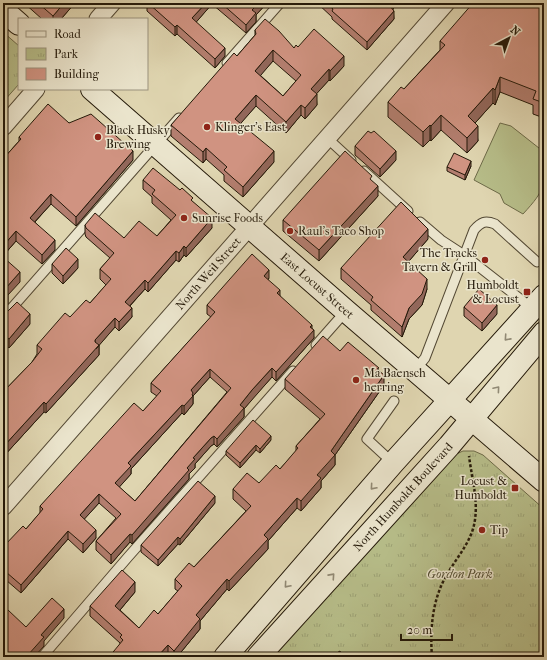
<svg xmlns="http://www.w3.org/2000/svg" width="547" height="660" viewBox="0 0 547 660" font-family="'IM FELL French Canon',serif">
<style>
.green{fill:#b6bc88;stroke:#6d6a48}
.park{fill:url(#park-tufts);stroke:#6d6a48}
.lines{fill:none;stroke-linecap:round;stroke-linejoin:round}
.service-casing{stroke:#534833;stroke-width:11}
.minor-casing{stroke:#534833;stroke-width:19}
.secondary-casing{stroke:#241909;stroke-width:24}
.path{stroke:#241909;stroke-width:2.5;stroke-dasharray:3 2;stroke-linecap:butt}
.service{stroke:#eae4cc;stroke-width:9}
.minor{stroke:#eae4cc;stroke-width:17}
.secondary{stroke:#eae4cc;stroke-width:22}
.wall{fill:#b37e6f;stroke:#241909;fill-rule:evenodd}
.shaded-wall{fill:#92675a;stroke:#241909}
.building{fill:#d09381;stroke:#241909;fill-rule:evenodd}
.oneway{stroke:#918974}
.poi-dot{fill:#8f2418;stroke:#eae4cc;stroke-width:1.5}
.labels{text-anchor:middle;stroke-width:3;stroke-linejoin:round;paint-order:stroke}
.poi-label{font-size:12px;fill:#241909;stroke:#eae4cc;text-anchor:start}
.street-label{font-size:12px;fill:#241909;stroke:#eae4cc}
.park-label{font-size:12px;font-style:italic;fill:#504a2f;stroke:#eae4cc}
</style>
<defs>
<pattern id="park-tufts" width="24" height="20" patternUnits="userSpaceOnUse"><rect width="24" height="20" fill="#b6bc88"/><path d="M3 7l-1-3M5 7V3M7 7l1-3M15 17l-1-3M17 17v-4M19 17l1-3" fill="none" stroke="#9ca174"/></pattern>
</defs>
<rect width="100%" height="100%" fill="#dfd5b0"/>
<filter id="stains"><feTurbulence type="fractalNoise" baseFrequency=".005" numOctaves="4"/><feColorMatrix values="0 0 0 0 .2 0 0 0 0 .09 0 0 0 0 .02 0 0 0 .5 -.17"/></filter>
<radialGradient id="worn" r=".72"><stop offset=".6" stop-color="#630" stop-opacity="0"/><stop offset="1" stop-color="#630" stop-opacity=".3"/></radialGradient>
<path class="green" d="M 500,123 L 511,126 L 544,152 C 544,186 547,188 523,214 L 504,203 L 500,194 L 474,180 Z"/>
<path class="park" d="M 3,32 L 19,46 L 19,84 L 3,102 Z
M 463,451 L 474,451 L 483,455 L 544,509 L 544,657 L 271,657 L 454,455 Z"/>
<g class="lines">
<defs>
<path id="service" d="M 227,63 L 280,3
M 327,138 L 351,160
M 364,171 L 408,211
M 420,222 L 441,240 L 464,255 L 533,309
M 3,318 L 179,118
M 316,345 L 346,311
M 415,370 L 425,358 L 474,230 C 481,222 485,220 495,224 L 537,262
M 393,463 L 367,439 L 394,401
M 42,657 L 128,557 L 293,371"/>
<g id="minor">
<path d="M 98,19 L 112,3"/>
<path d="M 3,127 L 36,89"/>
<path id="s1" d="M 3,507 L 446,3"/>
</g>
<g id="secondary">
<path d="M 3,10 L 19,24"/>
<path id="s2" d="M 92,89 L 346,311 L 544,481"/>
<path d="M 225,657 L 393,463 L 544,296"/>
<path id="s3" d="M 258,657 L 449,446 L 544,333"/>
</g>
</defs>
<use href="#service" class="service-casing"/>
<use href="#minor" class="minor-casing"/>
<use href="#secondary" class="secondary-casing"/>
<path class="path" d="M 432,657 C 430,631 432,603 444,580 C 453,562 467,548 473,529 C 480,505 472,480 469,456"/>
<use href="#service" class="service"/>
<use href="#minor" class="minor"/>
<use href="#secondary" class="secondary"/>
</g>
<path class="wall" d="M 24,3 L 75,3 L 61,19 L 42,19 Z
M 147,3 L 267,3 L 256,15 L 256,22 L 246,33 L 212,4 L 196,22 L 225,56 L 215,68 L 177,34 L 175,36 L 147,11 Z
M 317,3 L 398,3 L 393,9 L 394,19 L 367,50 L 332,19 L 332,17 Z
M 544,3 L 544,118 L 533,114 L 533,105 L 500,92 L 495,105 L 493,103 L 475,123 L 478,141 L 467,153 L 441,130 L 431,141 L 430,140 L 423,147 L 388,117 L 388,102 L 404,89 L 440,50 L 440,41 Z
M 255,30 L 294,48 L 298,47 L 344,66 L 330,81 L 329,80 L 316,94 L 317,105 L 305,119 L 301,115 L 286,133 L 256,106 L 240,123 L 274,162 L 243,197 L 224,181 L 224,175 L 206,159 L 203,163 L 171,136 L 171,125 L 237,56 L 255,35 ZM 273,61 L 296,81 L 283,96 L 260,75 Z
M 69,123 L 133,160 L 76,226 L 51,204 L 35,222 L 55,250 L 42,264 L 16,241 L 3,256 L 3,159 L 19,141 L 19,137 Z
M 355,146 L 396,160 L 380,177 L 355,155 Z
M 471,166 L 465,180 L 447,171 L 447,167 Z
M 143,180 L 193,202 L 212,228 L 186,257 L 184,255 L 179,262 L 176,260 L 148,292 L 145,289 L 130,306 L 132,317 L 119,331 L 115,327 L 99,345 L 99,355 L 46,413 L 44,412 L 3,457 L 3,392 L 32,362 L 37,354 L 37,345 L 70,317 L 90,303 L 106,285 L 100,279 L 100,269 L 110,258 L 86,237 L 85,234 L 85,225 L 124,238 L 157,236 L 171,220 L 152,203 L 152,197 L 143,189 Z
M 372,181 L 378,196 L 319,261 L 283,231 L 283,220 Z
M 428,239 L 408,262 L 427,289 L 422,305 L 409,319 L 402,337 L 371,310 L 371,305 L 341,279 L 341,268 Z
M 52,264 L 78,268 L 63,284 L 52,273 Z
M 269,278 L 268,280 L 280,296 L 312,328 L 314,338 L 276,381 L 272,377 L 252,399 L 244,409 L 244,417 L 217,447 L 214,444 L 211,446 L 195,464 L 195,468 L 189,474 L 189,479 L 132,544 L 130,542 L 111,564 L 96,550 L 96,541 L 116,518 L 99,503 L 84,519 L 96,538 L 83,553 L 68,539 L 21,593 L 6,580 L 3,584 L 3,547 L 26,529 L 40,513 L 40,506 L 143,411 L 157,396 L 151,392 L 151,383 L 211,317 L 207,314 L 207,305 ZM 210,377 L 227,392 L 135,501 L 119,487 L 131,474 L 131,469 L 182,413 L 184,415 L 193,404 L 193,396 Z
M 464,307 L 497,314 L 482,331 L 464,316 Z
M 3,314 L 30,324 L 9,348 L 3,343 Z
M 340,351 L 379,370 L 384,385 L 335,455 L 335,465 L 321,481 L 321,488 L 301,511 L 297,508 L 268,541 L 268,549 L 229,591 L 227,589 L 200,621 L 200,629 L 177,657 L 170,657 L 168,655 L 120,645 L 120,643 L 90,616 L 90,606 L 135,592 L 120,610 L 139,628 L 158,614 L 178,591 L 175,589 L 175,579 L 194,567 L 246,511 L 233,499 L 233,489 L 259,483 L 280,469 L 296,451 L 296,446 L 320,419 L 285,389 L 285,379 Z
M 271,440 L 260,453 L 256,450 L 240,468 L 226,455 L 226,451 Z
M 215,503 L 180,545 L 178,544 L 158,566 L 141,552 L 141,545 Z"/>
<path class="shaded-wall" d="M 64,3 L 75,3 L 61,19 L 53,19 L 53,16 Z
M 206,3 L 212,3 L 212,4 L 192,27 L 192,18 Z
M 259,3 L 267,3 L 256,15 L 256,22 L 246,33 L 246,25 L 252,10 Z
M 391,3 L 398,3 L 389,13 L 389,5 Z
M 394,11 L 394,19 L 367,50 L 367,42 Z
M 177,25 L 177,34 L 175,36 L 175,27 Z
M 225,48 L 225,56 L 215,68 L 215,59 Z
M 273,50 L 273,61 L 255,82 L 255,71 Z
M 344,56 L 344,66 L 330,81 L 330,71 Z
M 329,69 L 329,80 L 311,100 L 311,89 Z
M 500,77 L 500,92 L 495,105 L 495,90 Z
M 493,88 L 493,103 L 468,131 L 468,116 Z
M 317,94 L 317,105 L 305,119 L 305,108 Z
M 256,95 L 256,106 L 235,130 L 235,119 Z
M 301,105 L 301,115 L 286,133 L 286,122 Z
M 441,115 L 441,130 L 431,141 L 431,126 Z
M 430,125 L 430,140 L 423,147 L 423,132 Z
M 478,126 L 478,141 L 467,153 L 467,138 Z
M 206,148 L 206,159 L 203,163 L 203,152 Z
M 133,151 L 133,160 L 76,226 L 76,217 Z
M 274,151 L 274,162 L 243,197 L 243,187 Z
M 396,151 L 396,160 L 380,177 L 380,169 Z
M 471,161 L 471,166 L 465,180 L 465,175 Z
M 378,186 L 378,196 L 319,261 L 319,250 Z
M 51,194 L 51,204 L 30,227 L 30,218 Z
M 212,218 L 212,228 L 186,257 L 186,248 Z
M 428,229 L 428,239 L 403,268 L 403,257 Z
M 16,231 L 16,241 L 3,256 L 3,246 Z
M 55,240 L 55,250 L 42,264 L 42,255 Z
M 184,246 L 184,255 L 179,262 L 179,253 Z
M 176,251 L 176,260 L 148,292 L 148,283 Z
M 78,259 L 78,268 L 63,284 L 63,276 Z
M 269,270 L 269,278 L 264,284 L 264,276 Z
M 20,272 L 20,282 L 8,295 L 8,304 L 3,309 L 3,299 L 5,289 Z
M 427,279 L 427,289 L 422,305 L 409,319 L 402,337 L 402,327 L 409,308 Z
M 145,280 L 145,289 L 125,311 L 125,302 Z
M 280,290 L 280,299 L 277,293 Z
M 497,305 L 497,314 L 482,331 L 482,323 Z
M 132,308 L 132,317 L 119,331 L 119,322 Z
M 30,314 L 30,324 L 9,348 L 9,339 Z
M 115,318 L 115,327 L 96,349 L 99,345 L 99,355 L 46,413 L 46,404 L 95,342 L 95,340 Z
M 312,325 L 312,332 L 314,330 L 314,338 L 276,381 L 276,372 Z
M 272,368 L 272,377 L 244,409 L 244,417 L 217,447 L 217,439 L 240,405 L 252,390 Z
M 210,369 L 210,377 L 193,396 L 193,404 L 184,415 L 184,406 L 191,390 Z
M 384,375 L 384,385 L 335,455 L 335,465 L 321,481 L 321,488 L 301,511 L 301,501 L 331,451 Z
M 44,402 L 44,412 L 3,457 L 3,447 Z
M 182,405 L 182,413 L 131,469 L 131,474 L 115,492 L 115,483 L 128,463 Z
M 214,436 L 214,444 L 211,446 L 195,464 L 195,468 L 189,474 L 189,479 L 132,544 L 132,535 L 187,468 L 193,458 L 211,438 Z
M 271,436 L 271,440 L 260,453 L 260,449 Z
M 256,445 L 256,450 L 240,468 L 240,463 Z
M 99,494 L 99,503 L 80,524 L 80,515 Z
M 215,496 L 215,503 L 180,545 L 180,539 Z
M 297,498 L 297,508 L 268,541 L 268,549 L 229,591 L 229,581 L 264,535 Z
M 96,530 L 96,538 L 83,553 L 83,544 Z
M 68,531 L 68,539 L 21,593 L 21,585 Z
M 130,534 L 130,542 L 111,564 L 111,555 Z
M 178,537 L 178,544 L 158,566 L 158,560 Z
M 6,572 L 6,580 L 3,584 L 3,575 Z
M 227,579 L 227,589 L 200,621 L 200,629 L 177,657 L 174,657 L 174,651 L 196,615 Z
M 135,582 L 135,592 L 115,616 L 115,606 Z
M 64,609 L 64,618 L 44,641 L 44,646 L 34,657 L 27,657 L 27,656 L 41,635 Z
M 168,645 L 168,655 L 166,657 L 157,657 Z"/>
<path class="building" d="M 38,3 L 64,3 L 53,16 Z
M 148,3 L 206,3 L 192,18 L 225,48 L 215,59 L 177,25 L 175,27 Z
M 221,3 L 259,3 L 252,10 L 256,13 L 246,25 Z
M 326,3 L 391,3 L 389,5 L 394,11 L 367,42 L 332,11 L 333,9 Z
M 473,3 L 544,3 L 544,103 L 533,99 L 536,91 L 500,77 L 495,90 L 493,88 L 468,116 L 478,126 L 467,138 L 441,115 L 431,126 L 430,125 L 423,132 L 388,102 L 401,87 L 404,89 L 445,45 L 440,41 Z
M 265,19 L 279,31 L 294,48 L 296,45 L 298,47 L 314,29 L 344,56 L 330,71 L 329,69 L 311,89 L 317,94 L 305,108 L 301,105 L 286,122 L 256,95 L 235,119 L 274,151 L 243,187 L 224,170 L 227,167 L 206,148 L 203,152 L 171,125 L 234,53 L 237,56 L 256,34 L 255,30 ZM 273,50 L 301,75 L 283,96 L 255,71 Z
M 48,104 L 69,123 L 91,114 L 133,151 L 76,217 L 51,194 L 30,218 L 55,240 L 42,255 L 16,231 L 3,246 L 3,159 L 21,139 L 19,137 Z
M 368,131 L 371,133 L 374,131 L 396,151 L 380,169 L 355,146 Z
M 345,151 L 372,176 L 370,179 L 378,186 L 319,250 L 283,220 Z
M 454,153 L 471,161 L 465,175 L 447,167 Z
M 153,168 L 180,190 L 182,188 L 193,198 L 191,200 L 212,218 L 186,248 L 184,246 L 179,253 L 176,251 L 148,283 L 145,280 L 125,302 L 132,308 L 119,322 L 115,318 L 95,340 L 95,342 L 99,345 L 46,404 L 44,402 L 3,447 L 3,392 L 32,362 L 42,349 L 37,345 L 65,313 L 70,317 L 86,300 L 90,303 L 111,279 L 100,269 L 114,253 L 86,228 L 85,225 L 95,213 L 124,238 L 139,221 L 157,236 L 176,215 L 152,194 L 155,190 L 143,180 Z
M 401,202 L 428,229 L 403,257 L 427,279 L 422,294 L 409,308 L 402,327 L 371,300 L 373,297 L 341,268 Z
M 66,248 L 78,259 L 63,276 L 52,264 Z
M 252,254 L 269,270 L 264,276 L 280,290 L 277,293 L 312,325 L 310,327 L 314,330 L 276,372 L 272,368 L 252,390 L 240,405 L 244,408 L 217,439 L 214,436 L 211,438 L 193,458 L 195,459 L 187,468 L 189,470 L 132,535 L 130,534 L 111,555 L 96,541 L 121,514 L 99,494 L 80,515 L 96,530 L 83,544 L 68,531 L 21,585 L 6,572 L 3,575 L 3,547 L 23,526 L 26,529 L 43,509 L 40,506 L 134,403 L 143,411 L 161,391 L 151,383 L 215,312 L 207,305 ZM 210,369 L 231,388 L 135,501 L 115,483 L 131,466 L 128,463 L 182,405 L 184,406 L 193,396 L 192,395 L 193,393 L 191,390 Z
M 3,257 L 20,272 L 5,289 L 8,294 L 3,299 Z
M 479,289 L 497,305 L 482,323 L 464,307 Z
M 17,302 L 30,314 L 9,339 L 3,334 L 3,314 L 5,314 Z
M 323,336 L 340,351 L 348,342 L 379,368 L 377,369 L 384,375 L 331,451 L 335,455 L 317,475 L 321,478 L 301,501 L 297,498 L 264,535 L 268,539 L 229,581 L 227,579 L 196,615 L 200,619 L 174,651 L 168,645 L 157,657 L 109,657 L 123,640 L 120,637 L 122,635 L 90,606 L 122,570 L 135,582 L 115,606 L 139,628 L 154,610 L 158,614 L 182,586 L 175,579 L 189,563 L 194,567 L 251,506 L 233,489 L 247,473 L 259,483 L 276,465 L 280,469 L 298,448 L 296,446 L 325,414 L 285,379 Z
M 253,420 L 271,436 L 260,449 L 256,445 L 240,463 L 226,451 Z
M 198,481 L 215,496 L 180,539 L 178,537 L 158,560 L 141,545 Z
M 52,598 L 64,609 L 41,635 L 44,637 L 27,656 L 29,657 L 3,657 L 3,610 L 6,613 L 8,610 L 26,627 Z
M 340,651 L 343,657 L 330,657 Z"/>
<defs><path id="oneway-chevron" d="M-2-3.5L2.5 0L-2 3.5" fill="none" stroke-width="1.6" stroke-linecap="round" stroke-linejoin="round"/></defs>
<g class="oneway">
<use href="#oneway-chevron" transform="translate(507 338) rotate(132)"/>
<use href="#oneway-chevron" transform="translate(497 389) rotate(-50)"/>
<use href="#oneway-chevron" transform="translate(373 487) rotate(131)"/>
<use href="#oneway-chevron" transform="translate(332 576) rotate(-48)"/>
<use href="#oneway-chevron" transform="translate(287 585) rotate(131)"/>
</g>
<g class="poi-dot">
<circle cx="207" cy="127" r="4"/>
<circle cx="98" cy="137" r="4"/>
<circle cx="184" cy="218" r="4"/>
<circle cx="290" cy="231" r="4"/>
<circle cx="485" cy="260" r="4"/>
<rect x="523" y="288" width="8" height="8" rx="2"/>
<circle cx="356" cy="380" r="4"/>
<rect x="511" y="484" width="8" height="8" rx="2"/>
<circle cx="482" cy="530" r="4"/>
</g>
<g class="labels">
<g class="poi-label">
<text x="215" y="131">Klinger's East</text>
<text x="106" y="134">Black Husky<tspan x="106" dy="14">Brewing</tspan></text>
<text x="192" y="222">Sunrise Foods</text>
<text x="298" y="235">Raul's Taco Shop</text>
<text x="477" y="257" text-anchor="end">The Tracks<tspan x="477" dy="14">Tavern &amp; Grill</tspan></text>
<text x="519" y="289" text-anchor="end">Humboldt<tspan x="519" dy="14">&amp; Locust</tspan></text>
<text x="364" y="377">Ma Baensch<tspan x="364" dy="14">herring</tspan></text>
<text x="507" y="485" text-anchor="end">Locust &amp;<tspan x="507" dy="14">Humboldt</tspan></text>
<text x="490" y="534">Tip</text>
</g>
<g class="street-label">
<text dy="4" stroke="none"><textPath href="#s1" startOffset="311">North Weil Street</textPath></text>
<text dy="4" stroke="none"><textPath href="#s2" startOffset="299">East Locust Street</textPath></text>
<text dy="4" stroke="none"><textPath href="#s3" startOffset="216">North Humboldt Boulevard</textPath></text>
</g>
<g class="park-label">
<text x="460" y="578">Gordon Park</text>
</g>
</g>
<rect width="547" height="660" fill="none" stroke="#dfd5b0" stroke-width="16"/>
<rect x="4" y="4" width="539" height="652" fill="none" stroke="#241909" stroke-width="2"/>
<rect x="8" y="8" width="531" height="644" fill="none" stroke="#241909"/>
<rect x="18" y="18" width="130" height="72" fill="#eae4cc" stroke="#9b937e"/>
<rect x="26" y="31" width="20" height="6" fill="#eae4cc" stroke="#9b937e"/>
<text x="54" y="38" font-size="12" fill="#241909">Road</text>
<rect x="26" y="48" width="20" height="12" fill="url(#park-tufts)" stroke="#9b937e"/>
<text x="54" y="58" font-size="12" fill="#241909">Park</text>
<rect x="26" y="68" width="20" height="12" fill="#d09381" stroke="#9b937e"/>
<text x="54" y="78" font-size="12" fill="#241909">Building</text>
<g transform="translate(509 38) rotate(41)" stroke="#eae4cc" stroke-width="3" paint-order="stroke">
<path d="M0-3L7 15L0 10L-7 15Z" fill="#241909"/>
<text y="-6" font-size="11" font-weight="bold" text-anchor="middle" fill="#241909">N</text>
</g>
<path d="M401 634v6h51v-6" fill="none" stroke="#241909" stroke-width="2"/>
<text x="407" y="634" font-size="12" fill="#241909" stroke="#eae4cc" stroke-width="3" paint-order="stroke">20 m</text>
<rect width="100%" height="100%" filter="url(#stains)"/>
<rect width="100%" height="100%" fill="url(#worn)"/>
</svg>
